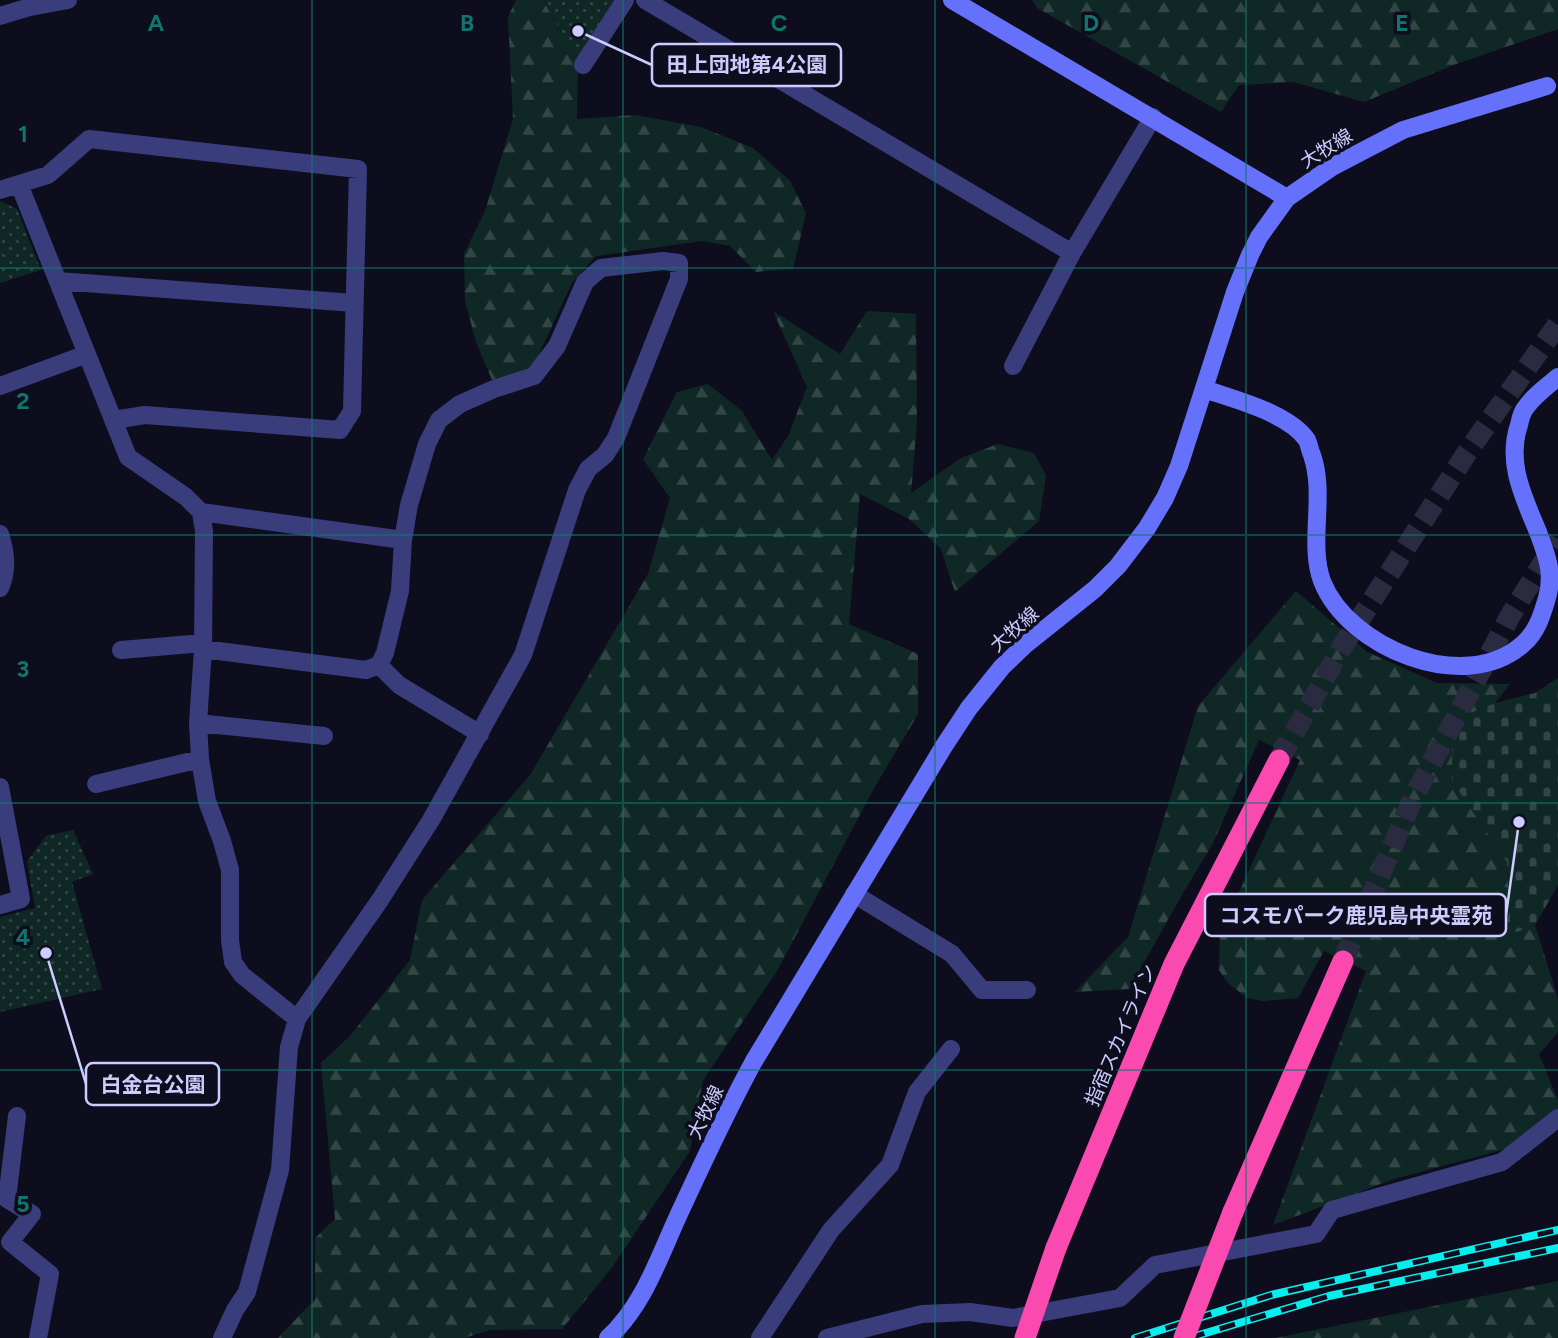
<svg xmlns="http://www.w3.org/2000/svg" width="1558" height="1338" viewBox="0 0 1558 1338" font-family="Figtree,'Noto Sans JP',sans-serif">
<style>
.forest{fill:url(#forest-firs)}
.cemetery{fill:url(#cemetery-stones)}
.park{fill:url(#park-dots)}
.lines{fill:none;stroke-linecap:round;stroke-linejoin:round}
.highway-tunnel{stroke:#2a2a40;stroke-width:21;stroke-dasharray:21 10;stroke-linecap:butt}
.street{stroke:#393d7c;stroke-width:18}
.secondary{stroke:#6571fb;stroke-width:18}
.highway{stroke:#fa4ab0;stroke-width:21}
.rail-casing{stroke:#07eeee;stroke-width:8}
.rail{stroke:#0e0d1e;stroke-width:5;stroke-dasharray:16;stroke-linecap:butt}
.highway-bridge{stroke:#fa4ab0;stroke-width:21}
.grid{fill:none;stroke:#0f766e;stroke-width:2;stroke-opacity:0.55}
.labels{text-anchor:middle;stroke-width:7;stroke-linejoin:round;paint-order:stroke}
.street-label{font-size:19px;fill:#ccccfe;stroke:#0e0d1e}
.grid-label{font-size:23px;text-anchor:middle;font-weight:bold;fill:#0f766e;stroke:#0e0d1e;stroke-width:7;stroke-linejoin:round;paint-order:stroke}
.leader{fill:none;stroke:#ccccfe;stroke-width:2.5}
.callout-dot{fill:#ccccfe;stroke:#0e0d1e;stroke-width:2.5}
.callout{fill:#0e0d1e;stroke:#ccccfe;stroke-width:2.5}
.callout-label{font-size:21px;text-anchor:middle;font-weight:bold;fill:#ccccfe}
</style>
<defs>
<pattern id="forest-firs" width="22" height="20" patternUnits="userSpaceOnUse" patternTransform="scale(1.75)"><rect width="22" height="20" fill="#102825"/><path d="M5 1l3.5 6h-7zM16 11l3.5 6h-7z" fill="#324646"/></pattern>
<pattern id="cemetery-stones" width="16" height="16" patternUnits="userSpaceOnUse" patternTransform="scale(1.75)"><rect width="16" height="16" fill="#102825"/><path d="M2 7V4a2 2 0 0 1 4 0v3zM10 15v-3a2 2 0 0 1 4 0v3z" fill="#324646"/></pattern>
<pattern id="park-dots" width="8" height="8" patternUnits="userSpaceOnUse" patternTransform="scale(1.75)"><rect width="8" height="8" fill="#102825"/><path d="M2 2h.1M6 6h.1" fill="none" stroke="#324646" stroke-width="1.8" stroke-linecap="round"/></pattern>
</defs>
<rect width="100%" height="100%" fill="#0e0d1e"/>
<path class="forest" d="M 516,0 L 543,0 L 578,61 L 577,119 L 635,115 L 701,127 L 753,148 L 790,181 L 806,213 L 793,269 L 756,272 L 730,246 L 702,241 L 596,256 L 572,283 L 532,369 L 492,380 L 476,342 L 465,301 L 464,254 L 485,211 L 513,119 L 508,17 Z
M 1032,0 L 1558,0 L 1558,29 L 1456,64 L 1364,102 L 1294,82 L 1239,85 L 1221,112 L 1037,8 Z
M 773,311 L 840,354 L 867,311 L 916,314 L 917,422 L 911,493 L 961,458 L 998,444 L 1034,453 L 1046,476 L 1039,521 L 955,592 L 941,549 L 909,519 L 860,494 L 849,624 L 918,654 L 918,714 L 873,790 L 777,971 L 703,1080 L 690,1151 L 613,1266 L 562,1329 L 489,1330 L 465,1338 L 278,1338 L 315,1299 L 315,1238 L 335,1219 L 321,1063 L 350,1036 L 410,960 L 422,900 L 530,775 L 648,574 L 670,498 L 643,459 L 677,392 L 708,384 L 742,411 L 772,460 L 788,436 L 807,387 Z
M 1296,591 L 1367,652 L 1437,683 L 1510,684 L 1495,703 L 1452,721 L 1452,781 L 1507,862 L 1511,933 L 1535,925 L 1558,999 L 1558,1032 L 1539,1054 L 1558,1100 L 1558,1125 L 1539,1140 L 1394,1179 L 1273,1225 L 1366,971 L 1324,951 L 1298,998 L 1264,1001 L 1247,998 L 1227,982 L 1219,970 L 1220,933 L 1300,760 L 1259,740 L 1212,845 L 1183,893 L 1129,989 L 1075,992 L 1128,937 L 1198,706 Z
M 1558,1281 L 1558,1338 L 1275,1338 Z"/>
<path class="cemetery" d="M 1558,678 L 1558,885 L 1535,925 L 1511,934 L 1507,862 L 1452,781 L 1452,721 L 1495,703 L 1535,693 Z"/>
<path class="park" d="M 543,0 L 614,0 L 578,61 Z
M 0,201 L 17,209 L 41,270 L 0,283 Z
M 73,830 L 93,874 L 72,882 L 102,989 L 0,1012 L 0,917 L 35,908 L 27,861 L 46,836 Z"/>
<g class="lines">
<path class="highway-tunnel" d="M 1279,760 L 1342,647 L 1466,454 L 1558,324
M 1343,961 L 1414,796 L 1510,616 L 1558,539"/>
<path class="street" d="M 645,0 L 1072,253
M 0,16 L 30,7 L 68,0
M 583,65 L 625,0
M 19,184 L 48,175 L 89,139 L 358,169 L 352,411 L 340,430 L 145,415 L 113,420
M 0,190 L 19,184 L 128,457 L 186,497 L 201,512 L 204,531 L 203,649 L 198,723 L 200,759 L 207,801 L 222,841 L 230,870 L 230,940 L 233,962 L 242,975 L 297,1019
M 58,281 L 354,303
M 1013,366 L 1072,253 L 1153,117
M 0,386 L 87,354
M 201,512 L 403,540
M 0,534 C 6,553 8,570 0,588
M 203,649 L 366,670 L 379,665 L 385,653 L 400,591 L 403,540 L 409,505 L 427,444 L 439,420 L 460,404 L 494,389 L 534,376 L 557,346 L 585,282 L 601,268 L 663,261 L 679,263 L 679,279 L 616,438 L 605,455 L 588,469 L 577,490 L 523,655 L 431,820 L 380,900 L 297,1019 L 289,1047 L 280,1170 L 247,1292 L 235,1310 L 222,1338
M 121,650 L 203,643
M 379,665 L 399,685 L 480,734
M 198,723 L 324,736
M 96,784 L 200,759
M 0,787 L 21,899 L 0,905
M 854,894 L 952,954 L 982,990 L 1027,990
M 17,1116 L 7,1199 L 32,1214 L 10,1242 L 50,1274 L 38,1338
M 760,1338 L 831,1230 L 890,1165 L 917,1092 L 951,1049
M 827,1338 L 922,1314 L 970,1312 L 1013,1318 L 1120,1298 L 1155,1265 L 1316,1234 L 1332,1210 L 1502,1162 L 1558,1118"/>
<path class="secondary" d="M 952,0 L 1287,198
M 1204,389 C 1233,399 1289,413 1307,440 C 1309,444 1310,451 1312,455 C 1326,495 1308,543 1322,581 C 1348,648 1465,696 1523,644 C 1537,632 1542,615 1547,598 C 1554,573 1547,556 1538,532 C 1524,498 1506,463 1519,425 C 1520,421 1521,415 1524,410 C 1532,397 1546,387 1558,377
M 608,1338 C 644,1305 659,1257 679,1214 C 703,1162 727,1110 754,1061 L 944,746 L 969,708 L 1002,667 L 1025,645 L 1095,589 L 1118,566 L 1147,528 L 1165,498 L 1179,466 L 1235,292 L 1250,255 L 1259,237 L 1287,198 L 1332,167 L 1403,130 L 1547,86"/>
<path class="highway" d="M 1233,1212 L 1343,961
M 1056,1248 L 1174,964 L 1279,760"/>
<defs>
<path id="rail" d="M 1135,1338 L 1271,1295 L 1558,1230
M 1189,1338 L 1329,1296 L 1558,1248"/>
</defs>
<use href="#rail" class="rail-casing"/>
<use href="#rail" class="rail"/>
<path class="highway-bridge" d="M 1025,1338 L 1056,1248
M 1184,1338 L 1233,1212"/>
</g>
<path class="grid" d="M 312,0 L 312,1338M 623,0 L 623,1338M 935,0 L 935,1338M 1246,0 L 1246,1338M 0,268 L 1558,268M 0,535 L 1558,535M 0,803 L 1558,803M 0,1070 L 1558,1070"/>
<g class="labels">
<g class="street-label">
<text transform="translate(1326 148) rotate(-31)" y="7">大牧線</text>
<text transform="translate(1014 629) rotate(-41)" y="7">大牧線</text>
<text transform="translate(1120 1035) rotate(-67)" y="7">指宿スカイライン</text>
<text transform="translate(705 1112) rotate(-64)" y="7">大牧線</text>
</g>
</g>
<g class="grid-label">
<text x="156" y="31">A</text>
<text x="467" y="31">B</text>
<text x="779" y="31">C</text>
<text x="1091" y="31">D</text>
<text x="1402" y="31">E</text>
<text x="23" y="142">1</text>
<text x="23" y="409">2</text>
<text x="23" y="677">3</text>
<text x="23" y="945">4</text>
<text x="23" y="1212">5</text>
</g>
<path class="leader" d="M578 31L652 65M1519 822L1506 915M46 953L86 1084"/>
<g class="callout-dot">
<circle cx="578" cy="31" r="7"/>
<circle cx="1519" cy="822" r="7"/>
<circle cx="46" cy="953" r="7"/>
</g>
<g class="callout">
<rect x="652" y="44" width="189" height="42" rx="7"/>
<rect x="1205" y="894" width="301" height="42" rx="7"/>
<rect x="86" y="1063" width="133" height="42" rx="7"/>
</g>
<g class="callout-label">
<text x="747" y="72">田上団地第4公園</text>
<text x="1356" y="923">コスモパーク鹿児島中央霊苑</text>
<text x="153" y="1092">白金台公園</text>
</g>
</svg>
